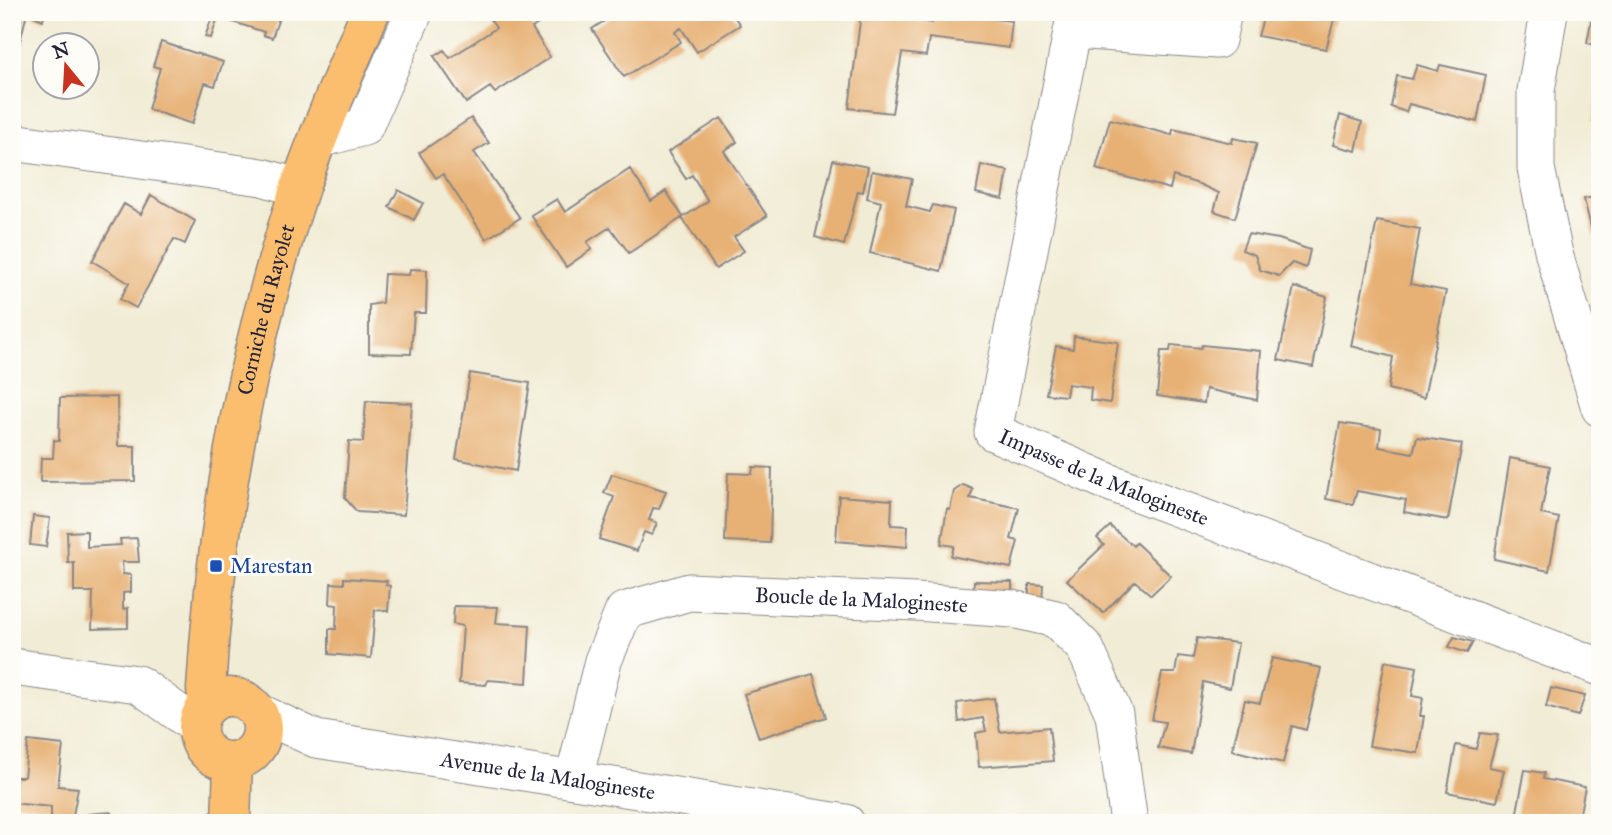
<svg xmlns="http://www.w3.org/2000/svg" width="1612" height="835" viewBox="0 0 1612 835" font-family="'IM FELL Great Primer',serif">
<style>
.building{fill:#e7b175}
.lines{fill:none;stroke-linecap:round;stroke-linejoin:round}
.minor-casing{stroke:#8a8788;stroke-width:39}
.major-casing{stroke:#8a8788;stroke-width:41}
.minor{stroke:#fff;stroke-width:37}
.major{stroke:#fbbd6e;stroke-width:38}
.transit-dot{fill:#1a4fb4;stroke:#fdfcf7;stroke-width:2.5}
.labels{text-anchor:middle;stroke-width:6;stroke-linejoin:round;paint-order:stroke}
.street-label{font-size:21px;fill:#22223b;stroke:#fdfcf7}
.transit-label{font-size:21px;fill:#164399;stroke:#fdfcf7;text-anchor:start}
</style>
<rect width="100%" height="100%" fill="#fdfcf7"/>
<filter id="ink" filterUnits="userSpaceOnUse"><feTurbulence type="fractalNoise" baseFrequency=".0143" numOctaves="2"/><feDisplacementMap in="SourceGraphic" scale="14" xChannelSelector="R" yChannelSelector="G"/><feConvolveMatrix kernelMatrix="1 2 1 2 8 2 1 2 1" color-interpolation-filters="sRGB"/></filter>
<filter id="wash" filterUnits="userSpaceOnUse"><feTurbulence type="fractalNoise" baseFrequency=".00686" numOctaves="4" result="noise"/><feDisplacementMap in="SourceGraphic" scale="28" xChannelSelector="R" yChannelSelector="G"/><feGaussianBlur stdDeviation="1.57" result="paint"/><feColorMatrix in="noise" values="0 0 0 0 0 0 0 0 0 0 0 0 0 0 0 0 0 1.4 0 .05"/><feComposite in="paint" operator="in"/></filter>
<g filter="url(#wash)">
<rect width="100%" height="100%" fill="#f1ecd5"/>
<g id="blocks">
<path class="building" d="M 12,12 L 45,12 L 43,20 L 27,13 L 13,70 Z
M 214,12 L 281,12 L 272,38 L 263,35 L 264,32 L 218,17 L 211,38 L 205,37 Z
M 485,12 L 556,12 L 532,28 L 550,57 L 495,93 L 490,87 L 466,103 L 434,56 L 444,50 L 450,58 L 496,28 Z
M 618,12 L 731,12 L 740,25 L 697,52 L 681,28 L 675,32 L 681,42 L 624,77 L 592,29 Z
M 934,12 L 1012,21 L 1009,48 L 929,38 L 926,56 L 902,53 L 892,113 L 849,108 L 861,13 L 932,23 Z
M 1129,12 L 1155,12 L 1154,19 Z
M 1265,12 L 1336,12 L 1326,49 L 1258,36 Z
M 1591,21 L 1600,23 L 1600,46 L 1587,43 Z
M 161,42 L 223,62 L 215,86 L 205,83 L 192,124 L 148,109 L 160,68 L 153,66 Z
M 1417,65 L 1438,71 L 1440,65 L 1486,75 L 1477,122 L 1409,104 L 1406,112 L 1391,107 L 1397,76 L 1412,79 Z
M 1598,89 L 1600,89 L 1600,122 L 1593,121 Z
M 1340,115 L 1362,122 L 1356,151 L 1333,145 Z
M 471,118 L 489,143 L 474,152 L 520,218 L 486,239 L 443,174 L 436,178 L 419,153 Z
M 721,118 L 737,142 L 724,151 L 767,216 L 734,237 L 744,251 L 716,269 L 682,218 L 708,201 L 692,175 L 686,179 L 668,152 Z
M 1110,119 L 1172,135 L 1173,129 L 1232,143 L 1233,138 L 1257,143 L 1235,218 L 1214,211 L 1219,193 L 1199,184 L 1173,176 L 1170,189 L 1096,169 Z
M 833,160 L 868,167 L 863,192 L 858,191 L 844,245 L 815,237 Z
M 981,165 L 1008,171 L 1003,199 L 976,193 Z
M 630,169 L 651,201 L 666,191 L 683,217 L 629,253 L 610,227 L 587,242 L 592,249 L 566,267 L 531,215 L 557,199 L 565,212 Z
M 872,171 L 912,179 L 906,206 L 930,212 L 933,205 L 954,210 L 941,271 L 870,253 L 881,202 L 867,198 Z
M 398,190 L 423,203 L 414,220 L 389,207 Z
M 151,195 L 195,221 L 185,244 L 174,239 L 136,308 L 120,299 L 129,283 L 92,261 L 124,204 L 141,214 Z
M 1600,196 L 1600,234 L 1593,236 L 1584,199 Z
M 1377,221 L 1420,229 L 1410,284 L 1446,291 L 1424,398 L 1388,389 L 1393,357 L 1351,346 Z
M 1248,234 L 1279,239 L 1310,250 L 1306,268 L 1292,263 L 1279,276 L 1260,270 L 1255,255 L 1242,250 Z
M 410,269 L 427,270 L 426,313 L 414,313 L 411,354 L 369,353 L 369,305 L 382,303 L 384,274 L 409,275 Z
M 1294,287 L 1327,297 L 1313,367 L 1278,360 Z
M 1074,336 L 1118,342 L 1110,403 L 1090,400 L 1091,387 L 1068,384 L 1066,396 L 1046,394 L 1056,346 L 1073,349 Z
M 1171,345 L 1201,348 L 1202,345 L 1261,351 L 1257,400 L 1206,389 L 1204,403 L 1157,396 L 1161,351 L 1170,351 Z
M 470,373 L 530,383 L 516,471 L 456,459 Z
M 117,397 L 118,446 L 135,446 L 135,481 L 40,482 L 41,458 L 53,458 L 54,440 L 59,441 L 60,398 Z
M 366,401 L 412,403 L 404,515 L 357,512 L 345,498 L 349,441 L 363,442 Z
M 1340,423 L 1381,429 L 1379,447 L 1413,453 L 1417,437 L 1462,444 L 1448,520 L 1404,512 L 1406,500 L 1357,491 L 1353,504 L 1326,499 Z
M 1510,458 L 1550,466 L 1541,514 L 1559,518 L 1549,571 L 1494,559 Z
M 753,467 L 772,468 L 770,543 L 725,541 L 728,473 L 752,474 Z
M 612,474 L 666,491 L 659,509 L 653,508 L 649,520 L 657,523 L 652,535 L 644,532 L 637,551 L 599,539 L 614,497 L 604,493 Z
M 963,485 L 973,489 L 970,498 L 1019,508 L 1011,539 L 1018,541 L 1011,568 L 951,556 L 954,546 L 941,544 L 947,509 L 950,510 L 954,491 Z
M 839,496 L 892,500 L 891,525 L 908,526 L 907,547 L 836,541 Z
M 33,516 L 50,518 L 46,547 L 30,545 Z
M 1110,526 L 1133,546 L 1136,543 L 1171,576 L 1151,595 L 1135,581 L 1103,613 L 1067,580 L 1104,545 L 1097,538 Z
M 87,531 L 87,547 L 121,545 L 120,539 L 137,538 L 139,562 L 122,562 L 123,574 L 131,575 L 131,592 L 123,593 L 123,609 L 128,608 L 128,628 L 92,629 L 93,592 L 74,592 L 74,563 L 68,563 L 67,532 Z
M 344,578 L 387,581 L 386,585 L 390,586 L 388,611 L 375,610 L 371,658 L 329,654 L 329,629 L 336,629 L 337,605 L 330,604 L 331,583 L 344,584 Z
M 974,581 L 1012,582 L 1012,596 L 973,593 Z
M 1029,584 L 1043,585 L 1042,604 L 1029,600 Z
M 454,606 L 498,607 L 496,623 L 530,625 L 527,683 L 488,680 L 486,685 L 459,683 L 463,626 L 453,624 Z
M 1454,637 L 1473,642 L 1467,653 L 1449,647 Z
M 1197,638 L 1238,643 L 1230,688 L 1203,682 L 1191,754 L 1158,748 L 1165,722 L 1152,720 L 1162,673 L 1175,673 L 1178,656 L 1193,658 Z
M 1272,658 L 1321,668 L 1306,730 L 1292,726 L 1283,763 L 1232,750 L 1245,700 L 1260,703 Z
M 1385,661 L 1417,667 L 1412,696 L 1423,698 L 1420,716 L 1424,716 L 1418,753 L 1369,746 Z
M 813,674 L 826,717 L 759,738 L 744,694 Z
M 1551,688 L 1585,696 L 1578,716 L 1546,707 Z
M 994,698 L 1000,732 L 1049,727 L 1053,761 L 979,767 L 976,733 L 986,731 L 983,718 L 959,722 L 957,703 Z
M 1480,733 L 1498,735 L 1489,767 L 1504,770 L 1497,802 L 1447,792 L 1456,745 L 1476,749 Z
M 28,741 L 63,745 L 58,786 L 78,788 L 72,821 L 51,818 L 51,807 L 12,803 L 16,777 L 24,777 Z
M 1525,770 L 1544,773 L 1543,779 L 1585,787 L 1578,823 L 1515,822 Z
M 111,812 L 112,823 L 87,823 L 88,814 Z"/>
</g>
</g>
<g filter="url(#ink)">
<use href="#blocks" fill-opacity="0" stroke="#8a8788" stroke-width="2"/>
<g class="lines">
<defs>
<g id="minor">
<path id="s1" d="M 1076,12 L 993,432 L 1106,481 L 1600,667"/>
<path d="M 1549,12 L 1536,91 L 1536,168 L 1554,254 L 1600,408"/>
<path d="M 1073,30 L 1217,40 L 1223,12"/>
<path d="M 319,139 L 364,127 L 414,12"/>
<path d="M 12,142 L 262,177 L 300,188"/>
<path d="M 12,667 L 138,684 L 198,727"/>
<path id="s2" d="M 256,711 L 316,739 L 846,823"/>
<path id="s3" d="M 574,779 L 603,661 L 624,611 L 689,592 L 916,602 L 1013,609 L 1056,619 L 1085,648 L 1114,714 L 1129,823"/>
</g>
<g id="major">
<circle cx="230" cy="729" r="32"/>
<path id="s4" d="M 208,706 L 206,689 C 216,518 246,352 299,190 C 319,130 346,71 370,12"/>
<path d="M 231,823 L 233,761"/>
</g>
</defs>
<use href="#minor" class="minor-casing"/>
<use href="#major" class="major-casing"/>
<use href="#minor" class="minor"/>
<use href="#major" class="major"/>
</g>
</g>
<rect class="transit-dot" x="209" y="559" width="14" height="14" rx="3.5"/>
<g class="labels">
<g class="street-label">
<text dy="7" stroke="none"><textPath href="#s4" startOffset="402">Corniche du Rayolet</textPath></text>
<text dy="7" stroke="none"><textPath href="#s1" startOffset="548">Impasse de la Malogineste</textPath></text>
<text dy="7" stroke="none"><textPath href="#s3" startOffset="416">Boucle de la Malogineste</textPath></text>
<text dy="7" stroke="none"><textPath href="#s2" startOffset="301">Avenue de la Malogineste</textPath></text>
</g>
<g class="transit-label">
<text x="230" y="573">Marestan</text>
</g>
</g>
<rect width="1612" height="835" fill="none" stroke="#fdfcf7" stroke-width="42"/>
<g transform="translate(66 66) rotate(342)"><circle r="33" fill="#fdfcf7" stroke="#a5a5ac" stroke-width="2"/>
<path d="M0-5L12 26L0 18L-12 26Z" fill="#c8321e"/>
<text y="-10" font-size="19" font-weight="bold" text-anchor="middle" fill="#22223b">N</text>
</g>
</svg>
